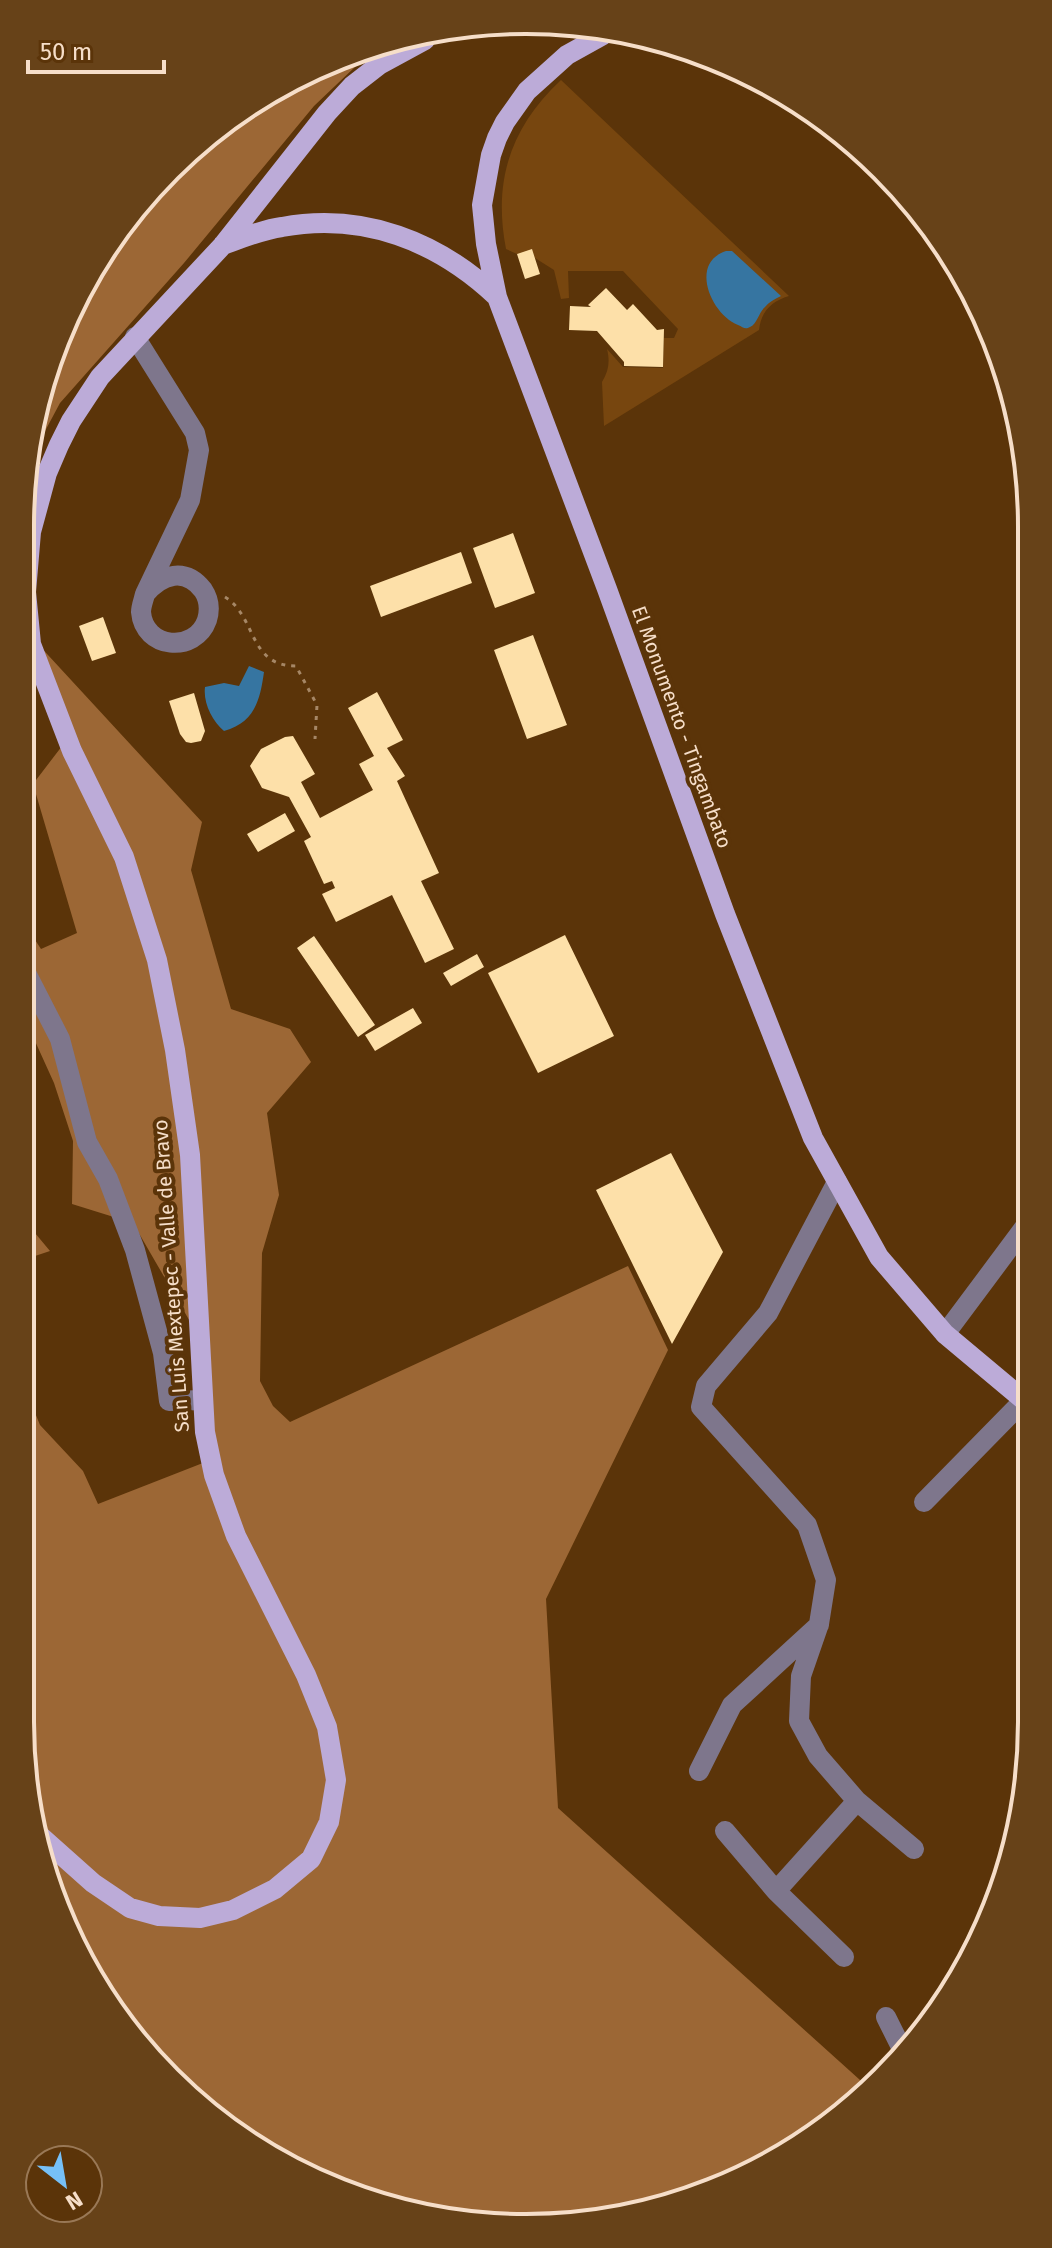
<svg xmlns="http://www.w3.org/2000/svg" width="1052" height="2248" viewBox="0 0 1052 2248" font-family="'Fira Sans',sans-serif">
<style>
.green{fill:#77460f}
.forest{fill:#9c6735}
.water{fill:#3675a1}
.building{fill:#fde0a9}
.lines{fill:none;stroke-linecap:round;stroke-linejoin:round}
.path{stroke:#a68766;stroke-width:3;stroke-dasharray:4 6;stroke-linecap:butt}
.minor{stroke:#7e768c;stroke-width:20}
.major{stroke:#bcabd8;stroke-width:20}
.labels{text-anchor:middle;stroke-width:8;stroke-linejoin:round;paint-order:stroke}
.street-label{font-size:20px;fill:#f6dec9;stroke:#5b3409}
.rim{fill:none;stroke:#f6dec9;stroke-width:4}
</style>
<rect width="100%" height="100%" fill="#5b3409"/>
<path class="green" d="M 561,80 L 789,296 C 772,301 761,311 759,330 L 604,426 L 602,382 C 609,371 610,361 607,349 L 623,367 L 663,368 L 664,338 L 674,338 L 678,329 L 623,271 L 568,271 L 569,298 L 561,299 L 554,270 L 535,258 L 532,250 L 517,254 L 506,249 C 493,181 510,128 561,80 Z"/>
<path class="forest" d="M 377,50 L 356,66 L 314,106 L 184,263 L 60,403 L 36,448 L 59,332 L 169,168 L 333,58 Z
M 36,642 L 202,822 L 191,870 L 231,1009 L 290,1029 L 311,1062 L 267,1113 L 279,1195 L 262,1253 L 260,1381 L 273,1406 L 290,1422 L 628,1266 L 668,1350 L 546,1599 L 558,1808 L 870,2089 L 750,2176 L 592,2224 L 427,2218 L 245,2143 L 125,2030 L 47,1885 L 20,1722 L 20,1376 L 40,1425 L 83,1471 L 98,1504 L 208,1461 L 203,1344 L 133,1223 L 72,1204 L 73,1141 L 54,1083 L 20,1008 L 20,913 L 26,926 L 41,949 L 77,933 L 33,784 L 72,733 Z
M 20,1215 L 50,1251 L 20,1261 Z"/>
<path class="water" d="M 726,251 L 732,251 L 781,296 C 775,299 769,302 765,307 C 759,312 757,324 750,327 C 745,330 743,327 738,325 C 711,314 689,263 726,251 Z
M 249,666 L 264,672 C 260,700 255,722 224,731 C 212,721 203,703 205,687 L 224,683 L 239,686 Z"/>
<path class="building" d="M 532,249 L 540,274 L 525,279 L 517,254 Z
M 606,288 L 627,310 L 633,304 L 657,330 L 664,329 L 663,367 L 624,366 L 624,362 L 597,331 L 569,330 L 570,306 L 591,307 L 588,305 Z
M 513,533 L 535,593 L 495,608 L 473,548 Z
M 461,552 L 472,583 L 381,617 L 370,586 Z
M 103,617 L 116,653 L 92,661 L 79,626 Z
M 533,635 L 567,725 L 527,739 L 494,650 Z
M 377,692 L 403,740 L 387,748 L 405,776 L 397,781 L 439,873 L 421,881 L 454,949 L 425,963 L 392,895 L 336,922 L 322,894 L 335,888 L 332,881 L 324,884 L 304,841 L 311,837 L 289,797 L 262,788 L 250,766 L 261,749 L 285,737 L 293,736 L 315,774 L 301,782 L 320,818 L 373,790 L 359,764 L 374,756 L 348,708 Z
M 194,693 L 205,731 L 201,741 L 191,743 L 186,742 L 180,734 L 169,701 Z
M 285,813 L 295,831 L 258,852 L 247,834 Z
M 565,935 L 614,1036 L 538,1073 L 488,973 Z
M 314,936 L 375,1025 L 358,1037 L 297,948 Z
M 477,954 L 484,967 L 451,986 L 443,973 Z
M 413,1008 L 422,1023 L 375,1051 L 365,1035 Z
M 671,1153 L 723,1252 L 672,1344 L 596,1190 Z"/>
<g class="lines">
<path class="path" d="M 225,597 C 257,617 248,666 296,666 L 317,705 L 315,739"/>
<path class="minor" d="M 135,337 L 195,433 L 199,450 L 190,500 L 145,594 C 144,599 141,606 141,612 C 144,649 195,654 207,620 C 210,610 209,599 203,590 C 185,567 162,574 145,594
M 20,961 L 60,1039 L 87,1142 L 108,1179 L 135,1250 L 163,1353 L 169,1401 L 203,1400
M 837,1182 L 768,1313 L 706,1386 L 701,1407 L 807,1525 L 826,1580 L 819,1624 L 801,1676 L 799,1721 L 818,1756 L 857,1801 L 914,1849
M 945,1334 L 1030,1220
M 924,1502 L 1024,1400
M 699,1771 L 732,1705 L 819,1625
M 725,1831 L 776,1891 L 844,1957
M 776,1891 L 857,1801
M 886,2017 L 903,2051"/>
<path class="major" d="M 603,35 L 567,55 L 527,91 L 505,122 L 497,138 L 491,155 L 482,205 L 486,244 L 497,297 L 607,589 L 725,914 L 813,1138 L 879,1257 L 945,1334 L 1031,1406
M 223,245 C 242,238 261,230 282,227 C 363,212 438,241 497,297
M 38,1834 L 93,1883 L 130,1908 L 159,1916 L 200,1918 L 233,1910 L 275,1889 L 311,1859 L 329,1822 L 336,1780 L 327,1727 L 306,1675 L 236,1536 L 214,1475 L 205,1432 L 190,1155 L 175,1050 L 157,960 L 124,857 L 72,751 L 31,644 L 26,592 L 31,532 L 47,473 L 59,445 L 71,421 L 100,377 L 223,245 L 327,113 L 352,86 L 379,65 L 425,40"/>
</g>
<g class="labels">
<g class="street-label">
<text transform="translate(682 727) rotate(70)" y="7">El Monumento - Tingambato</text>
<text transform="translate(171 1276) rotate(-94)" y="7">San Luis Mextepec - Valle de Bravo</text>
</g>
</g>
<path d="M0 0H1052V2248H0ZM526 34H526A492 492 0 0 1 1018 526V1722A492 492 0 0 1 526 2214H526A492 492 0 0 1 34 1722V526A492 492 0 0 1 526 34Z" fill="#674218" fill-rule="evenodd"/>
<path class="rim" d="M526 34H526A492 492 0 0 1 1018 526V1722A492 492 0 0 1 526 2214H526A492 492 0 0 1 34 1722V526A492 492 0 0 1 526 34Z"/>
<g transform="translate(64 2184) rotate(149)"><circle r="38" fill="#5b3409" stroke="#997856" stroke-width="2"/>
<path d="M0-6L14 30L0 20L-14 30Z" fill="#76c0f7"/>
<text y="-12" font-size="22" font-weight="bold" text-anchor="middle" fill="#f6dec9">N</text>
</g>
<path d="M28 60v12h136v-12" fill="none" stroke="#f6dec9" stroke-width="4"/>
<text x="40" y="60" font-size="24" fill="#f6dec9" stroke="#5b3409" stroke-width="6" paint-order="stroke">50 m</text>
</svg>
